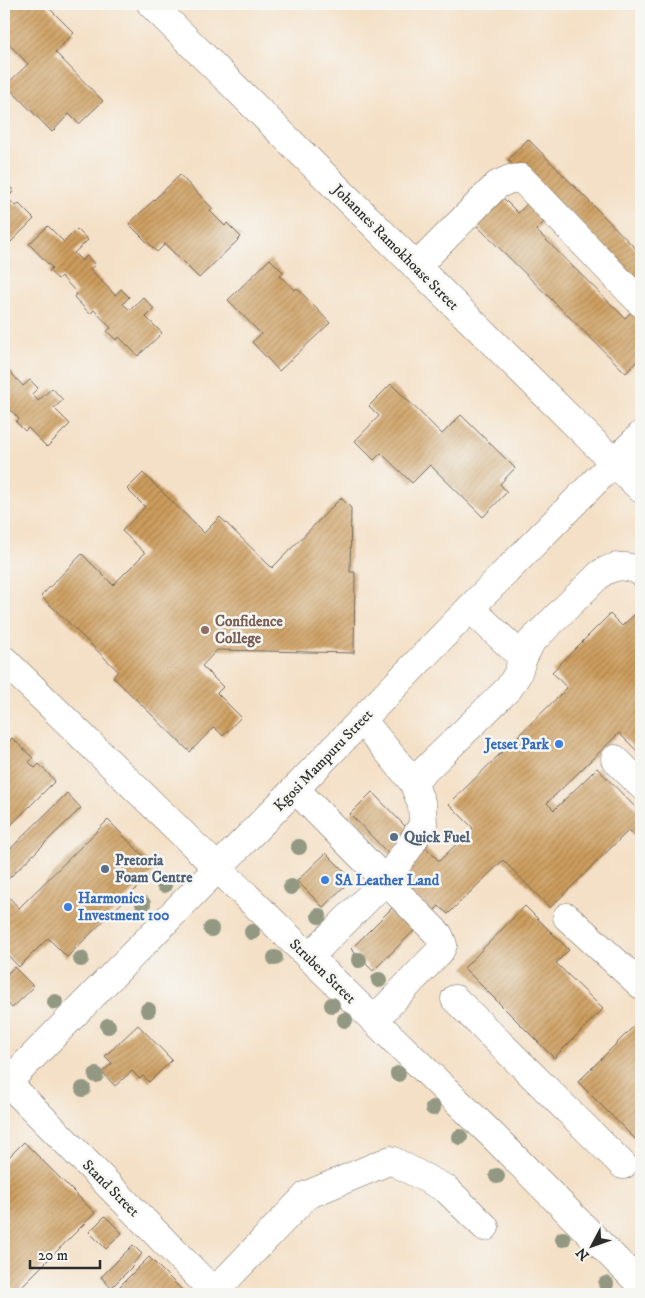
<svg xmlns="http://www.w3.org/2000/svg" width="645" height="1298" viewBox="0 0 645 1298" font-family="'IM FELL DW Pica',serif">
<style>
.building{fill:url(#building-hatch)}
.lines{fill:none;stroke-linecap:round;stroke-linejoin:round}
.minor-casing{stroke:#716a61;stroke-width:29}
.major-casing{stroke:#716a61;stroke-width:29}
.minor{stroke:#fff;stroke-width:28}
.major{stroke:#fff;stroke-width:28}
.tree{fill:#939883}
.education-dot{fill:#8d6e63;stroke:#f6f6f2;stroke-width:2}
.shop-dot{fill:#3f7fe0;stroke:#f6f6f2;stroke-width:2}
.service-dot{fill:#5c6f8a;stroke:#f6f6f2;stroke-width:2}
.labels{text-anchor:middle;stroke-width:5;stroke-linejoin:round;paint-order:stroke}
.street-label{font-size:15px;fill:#2b2b2b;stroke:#f6f6f2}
.education-label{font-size:15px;font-weight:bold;fill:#785e54;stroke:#f6f6f2;text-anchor:start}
.shop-label{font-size:15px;font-weight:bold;fill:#366cbe;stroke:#f6f6f2;text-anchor:start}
.service-label{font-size:15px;font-weight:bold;fill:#4e5e75;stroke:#f6f6f2;text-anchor:start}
</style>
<defs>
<pattern id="building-hatch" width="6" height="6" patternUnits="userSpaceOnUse" patternTransform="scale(1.25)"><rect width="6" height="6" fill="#cd9d5d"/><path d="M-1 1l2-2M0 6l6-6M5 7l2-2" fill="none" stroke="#a7804d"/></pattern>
</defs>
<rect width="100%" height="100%" fill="#f6f6f2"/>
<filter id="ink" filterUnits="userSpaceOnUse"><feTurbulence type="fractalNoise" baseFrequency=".02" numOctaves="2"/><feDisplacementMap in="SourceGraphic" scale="10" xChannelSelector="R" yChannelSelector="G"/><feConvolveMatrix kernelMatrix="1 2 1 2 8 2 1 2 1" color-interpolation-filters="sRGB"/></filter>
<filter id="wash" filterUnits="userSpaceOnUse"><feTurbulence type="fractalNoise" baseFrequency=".0096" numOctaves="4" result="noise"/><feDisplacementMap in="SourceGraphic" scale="20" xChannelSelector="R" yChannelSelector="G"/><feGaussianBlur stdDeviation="1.12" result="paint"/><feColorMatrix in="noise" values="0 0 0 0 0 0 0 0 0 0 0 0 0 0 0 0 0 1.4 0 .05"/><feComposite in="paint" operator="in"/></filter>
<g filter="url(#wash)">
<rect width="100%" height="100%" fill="#f4e0c6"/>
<g id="blocks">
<path class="building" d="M 4,4 L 45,4 L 74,33 L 55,52 L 103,101 L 79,124 L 69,114 L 52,132 L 6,85 L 28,64 L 4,39 Z
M 528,139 L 641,254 L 641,296 L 508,160 Z
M 180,175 L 213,209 L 210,211 L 225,226 L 227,223 L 241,237 L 199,278 L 165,244 L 157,252 L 129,224 Z
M 4,181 L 14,191 L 7,198 L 16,206 L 19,204 L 34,219 L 11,242 L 4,235 Z
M 500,195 L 518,213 L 534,197 L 552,214 L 536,230 L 625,318 L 634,309 L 641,316 L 641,326 L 637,331 L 641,335 L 641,357 L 626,373 L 473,222 Z
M 48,226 L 64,242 L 77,229 L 88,240 L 74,253 L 82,261 L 87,256 L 95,265 L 90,269 L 115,295 L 121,289 L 129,297 L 123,304 L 130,310 L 143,297 L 154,309 L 146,317 L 162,333 L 138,356 L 119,337 L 116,340 L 107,331 L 111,328 L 94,310 L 90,314 L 74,297 L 77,293 L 61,276 L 58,279 L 49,271 L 52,268 L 29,244 Z
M 270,259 L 284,273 L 280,276 L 295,290 L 297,288 L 330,323 L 279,371 L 252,342 L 261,334 L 228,300 Z
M 4,365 L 23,386 L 30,380 L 38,388 L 32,394 L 38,401 L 52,388 L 63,400 L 54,408 L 70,424 L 47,447 L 28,428 L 25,431 L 16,422 L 19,419 L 4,403 Z
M 391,384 L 442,434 L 461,415 L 515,468 L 500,484 L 507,492 L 483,517 L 430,465 L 412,483 L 381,453 L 374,460 L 355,441 L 379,416 L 369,406 Z
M 143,473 L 204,533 L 220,517 L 272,568 L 341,498 L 351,508 L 350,572 L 355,572 L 354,653 L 217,650 L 202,666 L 223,687 L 217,693 L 241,717 L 223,736 L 214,727 L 190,752 L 113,677 L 118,671 L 41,596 L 82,554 L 113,585 L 145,553 L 122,531 L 145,507 L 127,489 Z
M 610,614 L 622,626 L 635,614 L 641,621 L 641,755 L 619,733 L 547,803 L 554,810 L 597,768 L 641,813 L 641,843 L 629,830 L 550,908 L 503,860 L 448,914 L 439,906 L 373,971 L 351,949 L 417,883 L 350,814 L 372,792 L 439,861 L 473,828 L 449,804 L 567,688 L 552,672 Z
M 4,737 L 9,741 L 12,738 L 33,758 L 29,762 L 35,768 L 39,764 L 55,781 L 4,832 Z
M 67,793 L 81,808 L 4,883 L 4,855 Z
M 108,820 L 156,869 L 67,957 L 48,938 L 19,967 L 4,951 L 4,892 L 19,908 Z
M 326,853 L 352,879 L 323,907 L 297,881 Z
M 525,906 L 569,950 L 556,963 L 603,1009 L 554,1058 L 464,968 Z
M 14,967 L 34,987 L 12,1008 L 4,999 L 4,977 Z
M 638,1022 L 641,1026 L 641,1145 L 578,1082 Z
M 138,1025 L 172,1060 L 149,1082 L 143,1076 L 140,1079 L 132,1071 L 115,1086 L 102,1072 L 112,1063 L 105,1056 Z
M 24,1142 L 95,1213 L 20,1288 L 27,1294 L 4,1294 L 4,1162 Z
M 105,1216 L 122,1233 L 106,1249 L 89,1232 Z
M 133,1245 L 142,1254 L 133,1264 L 134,1265 L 111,1288 L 101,1277 Z
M 149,1257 L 184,1292 L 182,1294 L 112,1294 Z"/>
</g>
</g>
<g filter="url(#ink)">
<use href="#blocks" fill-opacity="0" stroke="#716a61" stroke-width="1"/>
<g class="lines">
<defs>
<path id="minor" d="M 416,267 L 497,185 L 510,179 L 521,178 L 641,303
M 470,608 L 523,658
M 615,759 L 641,785
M 413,782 L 509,688 L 517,675 L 523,658 L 531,642 L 600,574 C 614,565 626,564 641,572
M 295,789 L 439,935 L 443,945 L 440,951 L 374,1020
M 567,917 L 641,985
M 309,957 L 386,880 L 410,846 L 423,824 L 422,805 L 413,782 L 362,720
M 455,999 L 623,1165
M 7,1082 L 216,1294
M 214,1292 L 307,1195 L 391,1160 L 446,1189 L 485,1227"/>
<path id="major" d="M 151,4 L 641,489
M 4,660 L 494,1137 L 641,1285
M 4,1086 L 295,789 L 470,608 L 641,435"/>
</defs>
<use href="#minor" class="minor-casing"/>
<use href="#major" class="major-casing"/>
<use href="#minor" class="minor"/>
<use href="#major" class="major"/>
</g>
<g class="tree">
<circle cx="299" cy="847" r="8"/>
<circle cx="164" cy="885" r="8"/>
<circle cx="291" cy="887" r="8"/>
<circle cx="143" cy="904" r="8"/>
<circle cx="319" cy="916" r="8"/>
<circle cx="211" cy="929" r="8"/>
<circle cx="252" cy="932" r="8"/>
<circle cx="275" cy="958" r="8"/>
<circle cx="81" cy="959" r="8"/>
<circle cx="359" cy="960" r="8"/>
<circle cx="379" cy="980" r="8"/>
<circle cx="55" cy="1002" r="8"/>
<circle cx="332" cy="1005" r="8"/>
<circle cx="148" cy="1010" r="8"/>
<circle cx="345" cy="1020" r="8"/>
<circle cx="108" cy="1026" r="8"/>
<circle cx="398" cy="1074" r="8"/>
<circle cx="96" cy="1075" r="8"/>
<circle cx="83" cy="1089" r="8"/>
<circle cx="433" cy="1108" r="8"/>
<circle cx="460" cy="1137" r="8"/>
<circle cx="497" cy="1176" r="8"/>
<circle cx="563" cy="1239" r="8"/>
<circle cx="606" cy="1284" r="8"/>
</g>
</g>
<circle class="education-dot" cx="205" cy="630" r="5"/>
<g class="shop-dot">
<circle cx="559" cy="744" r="5"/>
<circle cx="325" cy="880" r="5"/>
<circle cx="68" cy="907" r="5"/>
</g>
<g class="service-dot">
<circle cx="394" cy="837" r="5"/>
<circle cx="105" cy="869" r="5"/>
</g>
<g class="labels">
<g class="street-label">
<text transform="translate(396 247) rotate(45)" y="5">Johannes Ramokhoase Street</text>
<text transform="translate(323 760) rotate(-46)" y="5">Kgosi Mampuru Street</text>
<text transform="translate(323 971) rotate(44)" y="5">Struben Street</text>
<text transform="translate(111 1188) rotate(45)" y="5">Stand Street</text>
</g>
<g class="education-label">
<text x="215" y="626">Confidence<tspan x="215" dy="17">College</tspan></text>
</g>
<g class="shop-label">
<text x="549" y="749" text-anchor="end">Jetset Park</text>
<text x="335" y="885">SA Leather Land</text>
<text x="78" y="903">Harmonics<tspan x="78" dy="17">Investment 100</tspan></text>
</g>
<g class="service-label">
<text x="404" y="842">Quick Fuel</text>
<text x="115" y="865">Pretoria<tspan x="115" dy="17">Foam Centre</tspan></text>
</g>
</g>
<rect width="645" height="1298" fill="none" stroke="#f6f6f2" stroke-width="20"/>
<g transform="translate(592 1246) rotate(229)" stroke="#f6f6f2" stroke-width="4" paint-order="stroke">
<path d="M0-4L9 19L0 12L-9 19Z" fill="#2b2b2b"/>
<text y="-8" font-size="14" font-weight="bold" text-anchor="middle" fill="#2b2b2b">N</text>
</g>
<path d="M30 1260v8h70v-8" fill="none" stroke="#2b2b2b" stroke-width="2.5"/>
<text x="38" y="1260" font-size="15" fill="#2b2b2b" stroke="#f6f6f2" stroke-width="4" paint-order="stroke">20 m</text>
</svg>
